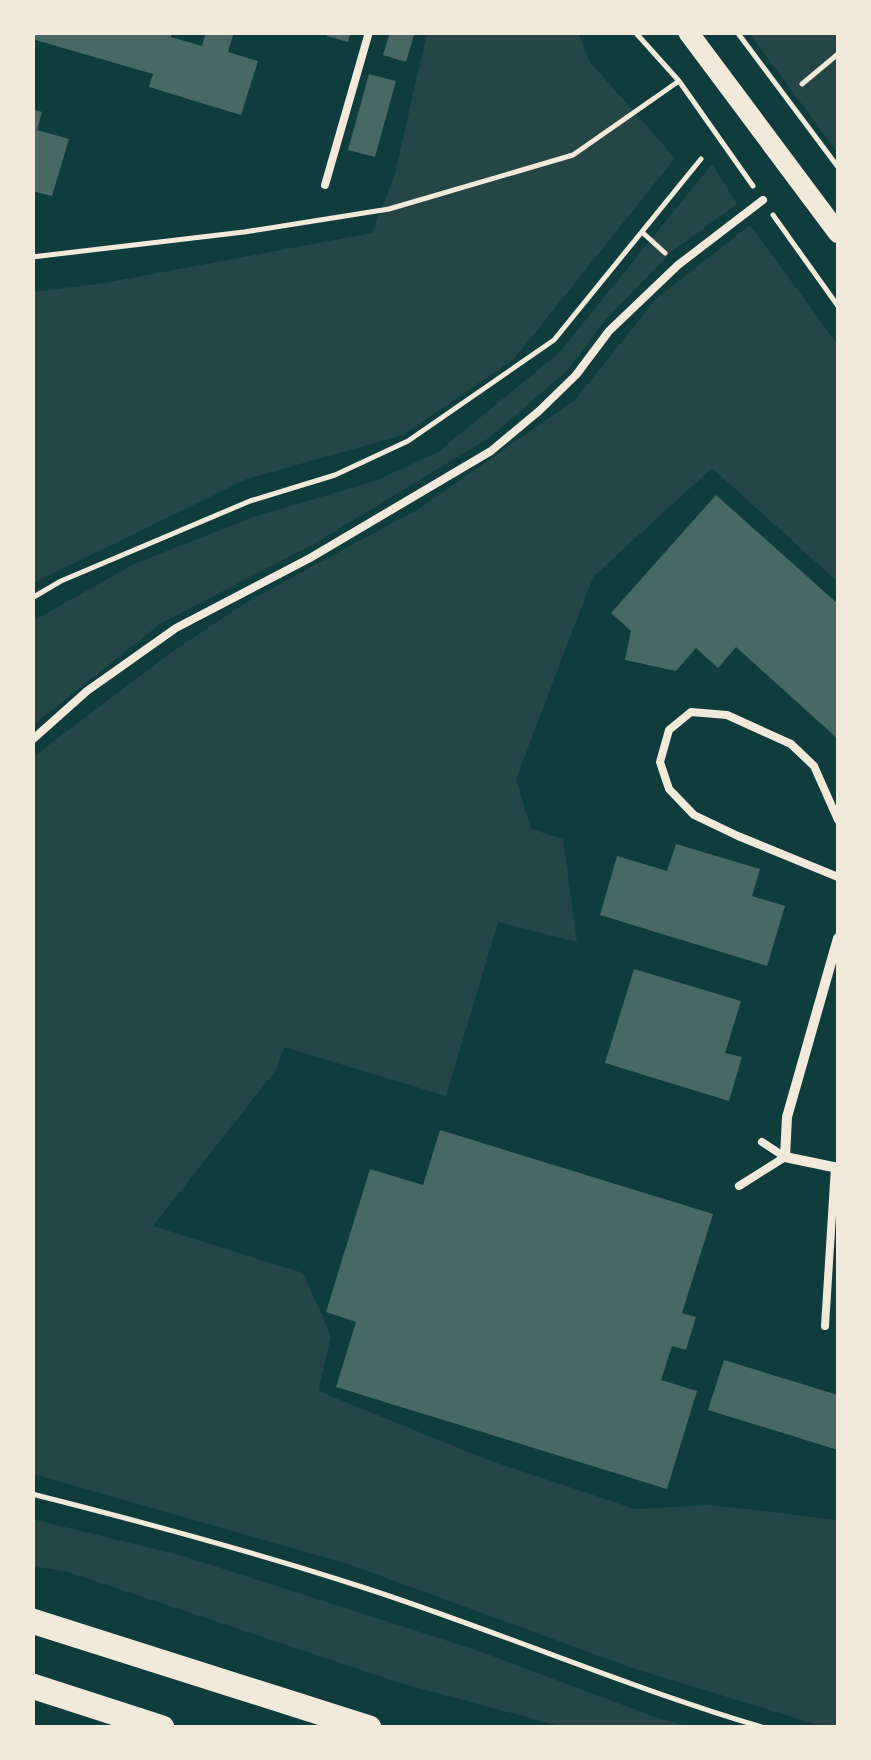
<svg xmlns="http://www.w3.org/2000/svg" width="871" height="1760" viewBox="0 0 871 1760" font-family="Rubik,sans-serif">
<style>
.green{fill:#244646}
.building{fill:#486865}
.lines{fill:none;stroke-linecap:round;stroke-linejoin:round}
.path{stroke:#f1e9da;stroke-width:5}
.service{stroke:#f1e9da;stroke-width:8}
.minor{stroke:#f1e9da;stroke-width:10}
.secondary{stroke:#f1e9da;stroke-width:20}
.primary{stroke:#f1e9da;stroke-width:25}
</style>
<rect width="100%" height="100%" fill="#0f3d3e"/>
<path class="green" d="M 427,33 L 578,33 L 590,62 L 675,158 L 514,359 L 403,435 L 247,479 L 33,583 L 33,292 L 104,283 L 372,233 L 394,177 Z
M 749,33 L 838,33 L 838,153 Z
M 712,164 L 737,204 L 671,252 L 607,318 L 567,371 L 489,438 L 312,545 L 160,624 L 33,725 L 33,621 L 134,564 L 253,517 L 375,481 L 438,452 L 559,353 Z
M 750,225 L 838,345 L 838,582 L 712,468 L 593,577 L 516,779 L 531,829 L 563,839 L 577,942 L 498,922 L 446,1096 L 284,1047 L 276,1070 L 153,1226 L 303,1273 L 331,1336 L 318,1391 L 491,1461 L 635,1509 L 710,1505 L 838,1520 L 838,1727 L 825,1727 L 632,1668 L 348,1564 L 33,1474 L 33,757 L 169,654 L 247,602 L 420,508 L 575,400 L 656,299 Z
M 32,1519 L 183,1556 L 476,1650 L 658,1718 L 691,1727 L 563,1727 L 397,1682 L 68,1572 L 33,1566 Z"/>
<path class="building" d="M 32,32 L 172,32 L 171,37 L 202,46 L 206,32 L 234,32 L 228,52 L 258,61 L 241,115 L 149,87 L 153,74 L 32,39 Z
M 328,32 L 351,32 L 348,42 L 327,36 Z
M 390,32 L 415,32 L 406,62 L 383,55 Z
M 369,74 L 396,81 L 375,157 L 348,150 Z
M 32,109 L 42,112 L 37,130 L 69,139 L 52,196 L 32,191 Z
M 716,495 L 838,604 L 838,739 L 736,647 L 718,668 L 696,648 L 676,671 L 625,660 L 631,631 L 611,613 Z
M 676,844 L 760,869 L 752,896 L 785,906 L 767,966 L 600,915 L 617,856 L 667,871 Z
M 634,969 L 741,1001 L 725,1053 L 742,1057 L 729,1101 L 605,1063 Z
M 440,1130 L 713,1214 L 682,1313 L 696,1317 L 686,1350 L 672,1346 L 661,1380 L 697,1391 L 667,1489 L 336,1387 L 356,1322 L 326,1312 L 370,1169 L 423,1185 Z
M 724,1360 L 838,1395 L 838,1450 L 708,1410 Z"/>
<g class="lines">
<path class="path" d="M 635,32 L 679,81 L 753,186
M 737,32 L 838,167
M 802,84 L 838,54
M 773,215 L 838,306
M 642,232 L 665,253
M 32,257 L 244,232 L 389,209 L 573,155 L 679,81
M 32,598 L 61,581 L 250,501 L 335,475 L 408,441 L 554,340 L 701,159
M 32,1494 C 143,1522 254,1552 362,1587 C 498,1631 629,1688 765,1728"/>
<path class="service" d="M 325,185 L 369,32
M 32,740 L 87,691 L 176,628 L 310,558 L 491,451 L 539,411 L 576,375 L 609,331 L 678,265 L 763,200
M 838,820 L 814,766 L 791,744 L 727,715 L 691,712 L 669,730 L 660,762 L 669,789 L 694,815 L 738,836 L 838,877
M 739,1186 L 785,1157 L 762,1142
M 825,1326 L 835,1167"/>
<path class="minor" d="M 838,938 L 787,1117 L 785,1157 L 838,1168"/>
<path class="secondary" d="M 688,32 L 838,233"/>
<path class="primary" d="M 32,1621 L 369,1728
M 32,1686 L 162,1728"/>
</g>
<rect width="871" height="1760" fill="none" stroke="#f1e9da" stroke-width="70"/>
</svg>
